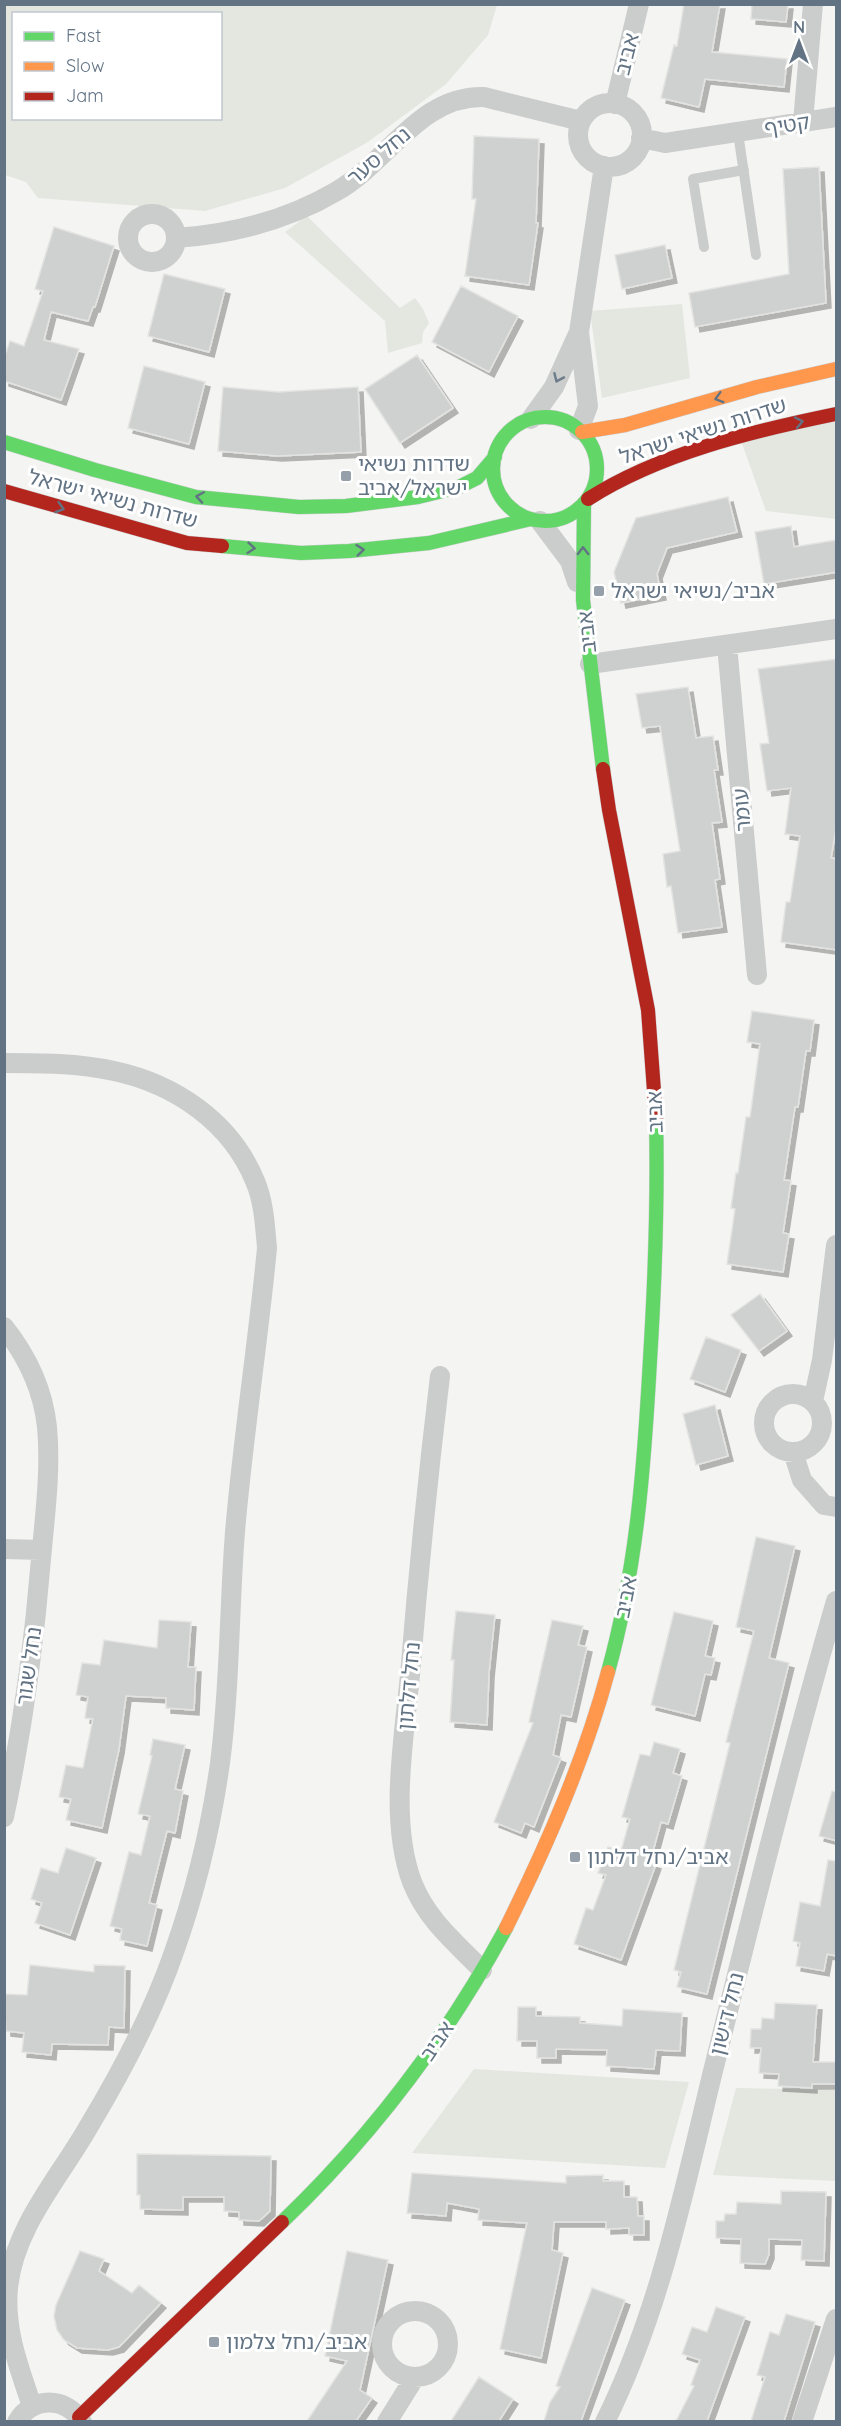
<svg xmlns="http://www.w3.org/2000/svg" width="841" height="2426" viewBox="0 0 841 2426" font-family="Quicksand,'Noto Sans Hebrew',sans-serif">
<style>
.green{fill:#e3e7e0;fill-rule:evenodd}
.building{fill:#cfd0d0;stroke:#e3e3e2;stroke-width:1.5;filter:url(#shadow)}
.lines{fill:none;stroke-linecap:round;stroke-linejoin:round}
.fast-casing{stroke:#cfd1d2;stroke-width:15}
.slow-casing{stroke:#cfd1d2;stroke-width:15}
.jam-casing{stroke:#cfd1d2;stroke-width:15}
.lane{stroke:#cbcdcd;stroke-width:10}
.street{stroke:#cbcdcd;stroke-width:20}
.fast{stroke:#63d668;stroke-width:14}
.slow{stroke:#ff974d;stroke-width:14}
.jam{stroke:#b3261e;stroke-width:14}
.oneway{stroke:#6c7c8b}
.oneway2{stroke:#627384}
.poi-dot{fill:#95a0aa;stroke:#fff;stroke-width:2}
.labels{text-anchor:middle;stroke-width:6;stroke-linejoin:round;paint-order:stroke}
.street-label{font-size:21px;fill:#627384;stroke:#fff}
.poi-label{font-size:21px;fill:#627384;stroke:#fff;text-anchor:start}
</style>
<defs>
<filter id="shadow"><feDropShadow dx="5" dy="5" stdDeviation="0" flood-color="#0004"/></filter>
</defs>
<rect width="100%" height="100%" fill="#f4f4f2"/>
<path class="green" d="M 5,4 L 497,4 L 497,5 L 488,35 L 446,84 L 368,142 L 285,188 L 205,211 L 38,198 L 26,182 L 5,175 ZM 14,14 L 220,14 L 220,118 L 14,118 Z
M 307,216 L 400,308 L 415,298 L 423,309 L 429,323 L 423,332 L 422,343 L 388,353 L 385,321 L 285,232 Z
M 682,304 L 690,378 L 602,398 L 590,311 Z
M 836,422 L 836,519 L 766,511 L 740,438 Z
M 474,2069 L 689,2082 L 665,2168 L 412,2153 Z
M 736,2088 L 836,2090 L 836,2181 L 713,2175 Z"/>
<path class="building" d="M 684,4 L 720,4 L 712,52 L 787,59 L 784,87 L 705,79 L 699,107 L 661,98 L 674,45 L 677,46 Z
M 752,4 L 788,4 L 786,22 L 751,19 Z
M 474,136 L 539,139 L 536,223 L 538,223 L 529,285 L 465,276 L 476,199 L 472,199 Z
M 819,167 L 826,303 L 695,327 L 689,293 L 789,274 L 783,169 Z
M 54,227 L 114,246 L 95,307 L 93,307 L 88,321 L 51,312 L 44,340 L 79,349 L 61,400 L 4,381 L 4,358 L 10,341 L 24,346 L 43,291 L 35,289 Z
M 665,245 L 672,278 L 622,289 L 615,255 Z
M 164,274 L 225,289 L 209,352 L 148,336 Z
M 461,286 L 518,316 L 489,372 L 432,342 Z
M 417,355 L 453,408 L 400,443 L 365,389 Z
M 144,366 L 205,382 L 189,444 L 128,428 Z
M 223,387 L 279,392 L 358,387 L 361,452 L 277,456 L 218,451 Z
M 728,497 L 737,532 L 667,548 L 657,574 L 661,595 L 621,603 L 614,572 L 636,518 Z
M 791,526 L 794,547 L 837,540 L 837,572 L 764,584 L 755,532 Z
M 837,659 L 837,823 L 831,858 L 837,859 L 837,950 L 781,942 L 786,902 L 790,902 L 800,836 L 785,834 L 791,788 L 767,791 L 760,744 L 769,743 L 758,669 Z
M 688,687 L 696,738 L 713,736 L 718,770 L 714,770 L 722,822 L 712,823 L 720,879 L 715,880 L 722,927 L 678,933 L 671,886 L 667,887 L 663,854 L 680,851 L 660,726 L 642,728 L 636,694 Z
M 752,1011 L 814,1020 L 810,1051 L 806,1051 L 798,1107 L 795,1107 L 784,1180 L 791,1181 L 783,1233 L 789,1234 L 783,1272 L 727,1264 L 735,1209 L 731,1208 L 736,1173 L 738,1173 L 746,1117 L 750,1117 L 760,1044 L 747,1042 Z
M 760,1294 L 787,1331 L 759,1351 L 731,1315 Z
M 706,1337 L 741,1350 L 725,1392 L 690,1379 Z
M 715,1405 L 728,1456 L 696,1465 L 683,1414 Z
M 756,1537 L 795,1546 L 769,1658 L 789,1663 L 707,1994 L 677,1987 L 681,1972 L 674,1970 L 730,1743 L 726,1742 L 754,1631 L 736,1627 Z
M 456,1611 L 495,1615 L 489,1673 L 487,1725 L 450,1722 L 454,1660 L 451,1660 Z
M 674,1612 L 713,1621 L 705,1656 L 715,1658 L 711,1675 L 705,1674 L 695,1716 L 651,1705 Z
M 159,1620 L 191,1622 L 188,1667 L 196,1667 L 194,1710 L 166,1708 L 166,1698 L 126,1696 L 119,1749 L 102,1828 L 66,1820 L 71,1799 L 59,1797 L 66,1765 L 83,1768 L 93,1719 L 85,1718 L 88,1697 L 76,1695 L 82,1663 L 100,1665 L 104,1640 L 157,1648 Z
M 552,1620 L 583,1626 L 578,1645 L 587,1647 L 571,1717 L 561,1715 L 553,1755 L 561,1758 L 534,1827 L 525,1823 L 521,1833 L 494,1822 L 533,1723 L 529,1722 Z
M 153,1739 L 185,1745 L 175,1789 L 183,1791 L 175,1833 L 167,1831 L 149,1903 L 157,1905 L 147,1946 L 120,1940 L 122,1929 L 110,1926 L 129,1852 L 141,1855 L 150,1816 L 138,1814 L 152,1756 L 150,1755 Z
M 654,1742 L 680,1749 L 673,1773 L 682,1776 L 668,1824 L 661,1822 L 650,1862 L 656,1864 L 621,1960 L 574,1944 L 586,1908 L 593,1910 L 606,1875 L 598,1873 L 608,1847 L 621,1851 L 630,1819 L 622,1817 L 640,1754 L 650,1756 Z
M 832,1791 L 837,1792 L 837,1841 L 819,1836 Z
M 66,1848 L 96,1858 L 70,1935 L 35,1923 L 42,1903 L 31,1899 L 41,1868 L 58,1873 Z
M 828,1860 L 837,1861 L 837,1956 L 827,1954 L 824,1971 L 796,1966 L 800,1943 L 793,1941 L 800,1902 L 820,1906 Z
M 30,1965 L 94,1972 L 94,1965 L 125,1966 L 124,2028 L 109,2027 L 108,2045 L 52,2044 L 51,2055 L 22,2052 L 24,2033 L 6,2031 L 4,1994 L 27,1995 Z
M 775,2003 L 817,2005 L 813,2062 L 837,2062 L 837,2084 L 812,2084 L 812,2088 L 778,2086 L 779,2074 L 759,2073 L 761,2048 L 750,2048 L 751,2029 L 761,2029 L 762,2018 L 774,2019 Z
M 518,2007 L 536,2007 L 536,2016 L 580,2017 L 580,2023 L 622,2026 L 623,2009 L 682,2013 L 680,2051 L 656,2050 L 654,2069 L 606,2066 L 607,2050 L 556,2049 L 556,2058 L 537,2058 L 537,2041 L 517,2041 Z
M 137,2154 L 271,2156 L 270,2211 L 259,2221 L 239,2220 L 239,2212 L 224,2211 L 224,2197 L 183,2197 L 183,2210 L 140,2209 L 140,2195 L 137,2195 Z
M 412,2173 L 566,2183 L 566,2176 L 603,2175 L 603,2181 L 624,2181 L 624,2197 L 637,2197 L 638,2216 L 644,2216 L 644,2235 L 629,2235 L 629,2228 L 606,2229 L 606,2222 L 554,2222 L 552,2250 L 563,2253 L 541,2358 L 500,2349 L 527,2223 L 478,2220 L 479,2209 L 447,2203 L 446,2216 L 407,2213 Z
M 781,2191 L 826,2192 L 824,2261 L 801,2260 L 802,2240 L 769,2239 L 769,2254 L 765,2264 L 740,2263 L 741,2239 L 716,2238 L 716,2221 L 724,2221 L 725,2214 L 736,2214 L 737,2202 L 781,2204 Z
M 80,2251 L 104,2259 L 99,2271 L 132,2293 L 139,2285 L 161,2303 L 119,2347 L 108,2350 L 77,2348 L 64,2340 L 57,2330 L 54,2316 L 56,2305 Z
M 347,2251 L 388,2260 L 360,2390 L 372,2398 L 356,2421 L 307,2421 L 347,2361 L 325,2356 Z
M 592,2288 L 625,2300 L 581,2421 L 544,2421 L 550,2402 L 560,2387 L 556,2386 Z
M 716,2307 L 745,2317 L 707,2421 L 676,2421 L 694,2386 L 691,2385 L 700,2360 L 682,2354 L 692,2327 L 707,2332 Z
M 786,2314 L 815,2322 L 784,2421 L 751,2421 L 765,2377 L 757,2375 L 770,2332 L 779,2335 Z
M 479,2377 L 513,2399 L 499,2421 L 451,2421 Z"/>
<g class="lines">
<defs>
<path id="fast" d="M493 469a52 52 0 1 1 104 0a52 52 0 1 1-104 0Z
M 4,442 L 95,470 L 196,497 L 299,507 L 346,506 L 418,497 L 459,487 L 477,478 L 495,457
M 584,504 L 583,600 L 603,769
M 222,546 L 301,553 L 349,551 L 429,543 L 531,519
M 608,1672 C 637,1567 644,1468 650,1360 C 655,1279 658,1199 656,1118
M 282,2222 C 372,2136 447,2037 506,1928"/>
<path id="slow" d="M 582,432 L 625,425 L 757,387 L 836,369
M 506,1928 C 547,1845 584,1761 608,1672"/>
<path id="jam" d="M 4,491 L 187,543 L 222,546
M 588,499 C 660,453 753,431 836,414
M 603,769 L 609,810 L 648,1010 L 656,1118
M 79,2417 L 282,2222"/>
</defs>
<use href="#fast" class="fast-casing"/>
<use href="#slow" class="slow-casing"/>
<use href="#jam" class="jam-casing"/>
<path class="lane" d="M 738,133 L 756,255
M 704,247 L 693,179 L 744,170"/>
<path class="street" d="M578 135a32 32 0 1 1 64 0a32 32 0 1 1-64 0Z
M 615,104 L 639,4
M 803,122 L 813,4
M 641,138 L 665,143 L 836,117
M128 238a24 24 0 1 1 48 0a24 24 0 1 1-48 0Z
M 176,238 C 232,234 288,220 337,191 C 389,161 420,95 484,97 L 581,121
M 579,332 L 588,406 L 579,430
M 531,419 L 554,387 L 579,332 L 604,166
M 540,521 L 570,561 L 577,582
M 727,645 L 757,975
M 590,664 L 836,629
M 4,1063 C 41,1063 78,1063 114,1071 C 175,1084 231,1122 255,1181 C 264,1202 265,1226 267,1248 C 258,1343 243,1437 235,1532 C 229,1609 230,1687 220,1763 C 211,1827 196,1890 174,1952 C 153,2013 122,2071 89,2126 C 60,2177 14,2227 8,2288 C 4,2329 19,2368 32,2406
M 4,1327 C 27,1356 43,1389 47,1427 C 51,1470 45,1515 41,1559 C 34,1646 22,1732 4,1817
M 440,1376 C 428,1476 418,1575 410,1675 C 404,1739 389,1820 412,1882 C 427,1920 455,1942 482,1970
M764 1423a29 29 0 1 1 58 0a29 29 0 1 1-58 0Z
M 813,1401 L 822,1360 L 836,1245
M 793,1452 L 802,1480 L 824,1505 L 836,1507
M 4,1549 L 42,1550
M382 2344a33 33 0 1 1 66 0a33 33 0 1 1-66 0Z
M 17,2422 C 32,2396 66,2396 82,2422
M 387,2422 L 415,2377
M 605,2422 C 660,2311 684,2190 713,2071 C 752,1914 791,1757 836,1601
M 802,2422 L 836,2319"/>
<use href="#fast" class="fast"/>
<use href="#slow" class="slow"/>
<use href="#jam" class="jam"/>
</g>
<defs><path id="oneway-chevron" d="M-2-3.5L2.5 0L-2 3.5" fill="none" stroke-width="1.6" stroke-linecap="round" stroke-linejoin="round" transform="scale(1.5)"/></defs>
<use class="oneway" href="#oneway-chevron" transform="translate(558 378) rotate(114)"/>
<g class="oneway2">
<use href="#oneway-chevron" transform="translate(719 398) rotate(164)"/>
<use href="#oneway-chevron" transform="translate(799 422) rotate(-12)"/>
<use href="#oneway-chevron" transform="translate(200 497) rotate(-171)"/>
<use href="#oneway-chevron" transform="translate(60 508) rotate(17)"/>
<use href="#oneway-chevron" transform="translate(251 548) rotate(5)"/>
<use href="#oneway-chevron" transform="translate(360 550) rotate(-6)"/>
<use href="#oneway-chevron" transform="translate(583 551) rotate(-90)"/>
</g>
<g class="poi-dot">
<rect x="340" y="470" width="12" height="12" rx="3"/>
<rect x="593" y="585" width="12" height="12" rx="3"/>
<rect x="569" y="1851" width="12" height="12" rx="3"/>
<rect x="208" y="2336" width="12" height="12" rx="3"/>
</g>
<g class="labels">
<g class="street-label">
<text transform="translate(627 54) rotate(-76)" y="7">אביב</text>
<text transform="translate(787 125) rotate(-9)" y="7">קטיף</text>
<text transform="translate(379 156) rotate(-41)" y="7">נחל סער</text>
<text transform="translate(703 431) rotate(-18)" y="7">שדרות נשיאי ישראל</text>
<text transform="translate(113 499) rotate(15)" y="7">שדרות נשיאי ישראל</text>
<text transform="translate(587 632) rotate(-96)" y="7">אביב</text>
<text transform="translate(742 810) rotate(-95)" y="7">עומר</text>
<text transform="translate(655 1112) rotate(-92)" y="7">אביב</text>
<text transform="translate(626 1597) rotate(-79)" y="7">אביב</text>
<text transform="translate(29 1666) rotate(-82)" y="7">נחל שגור</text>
<text transform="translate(409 1686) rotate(-85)" y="7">נחל דלתון</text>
<text transform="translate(727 2014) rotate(-76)" y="7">נחל דישון</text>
<text transform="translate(437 2041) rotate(-56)" y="7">אביב</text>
</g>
<g class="poi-label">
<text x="358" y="471">שדרות נשיאי<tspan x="358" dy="24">ישראל/אביב</tspan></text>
<text x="611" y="598">אביב/נשיאי ישראל</text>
<text x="587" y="1864">אביב/נחל דלתון</text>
<text x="226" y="2349">אביב/נחל צלמון</text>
</g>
</g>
<rect width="841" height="2426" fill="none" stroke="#627384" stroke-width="12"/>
<rect x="12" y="12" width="210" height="108" fill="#ffffff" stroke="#c0c7ce" stroke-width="1.5"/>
<rect x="24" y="32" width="30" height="9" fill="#63d668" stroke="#c0c7ce" stroke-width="1.5"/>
<text x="66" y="42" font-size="18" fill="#627384">Fast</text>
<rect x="24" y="62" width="30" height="9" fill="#ff974d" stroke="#c0c7ce" stroke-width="1.5"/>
<text x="66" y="72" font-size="18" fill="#627384">Slow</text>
<rect x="24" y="92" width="30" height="9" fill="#b3261e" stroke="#c0c7ce" stroke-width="1.5"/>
<text x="66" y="102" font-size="18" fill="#627384">Jam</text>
<g transform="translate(799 42)" stroke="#ffffff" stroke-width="4.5" paint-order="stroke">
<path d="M0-4.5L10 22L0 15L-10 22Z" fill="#627384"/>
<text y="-9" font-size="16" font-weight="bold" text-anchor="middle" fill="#627384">N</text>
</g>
</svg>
